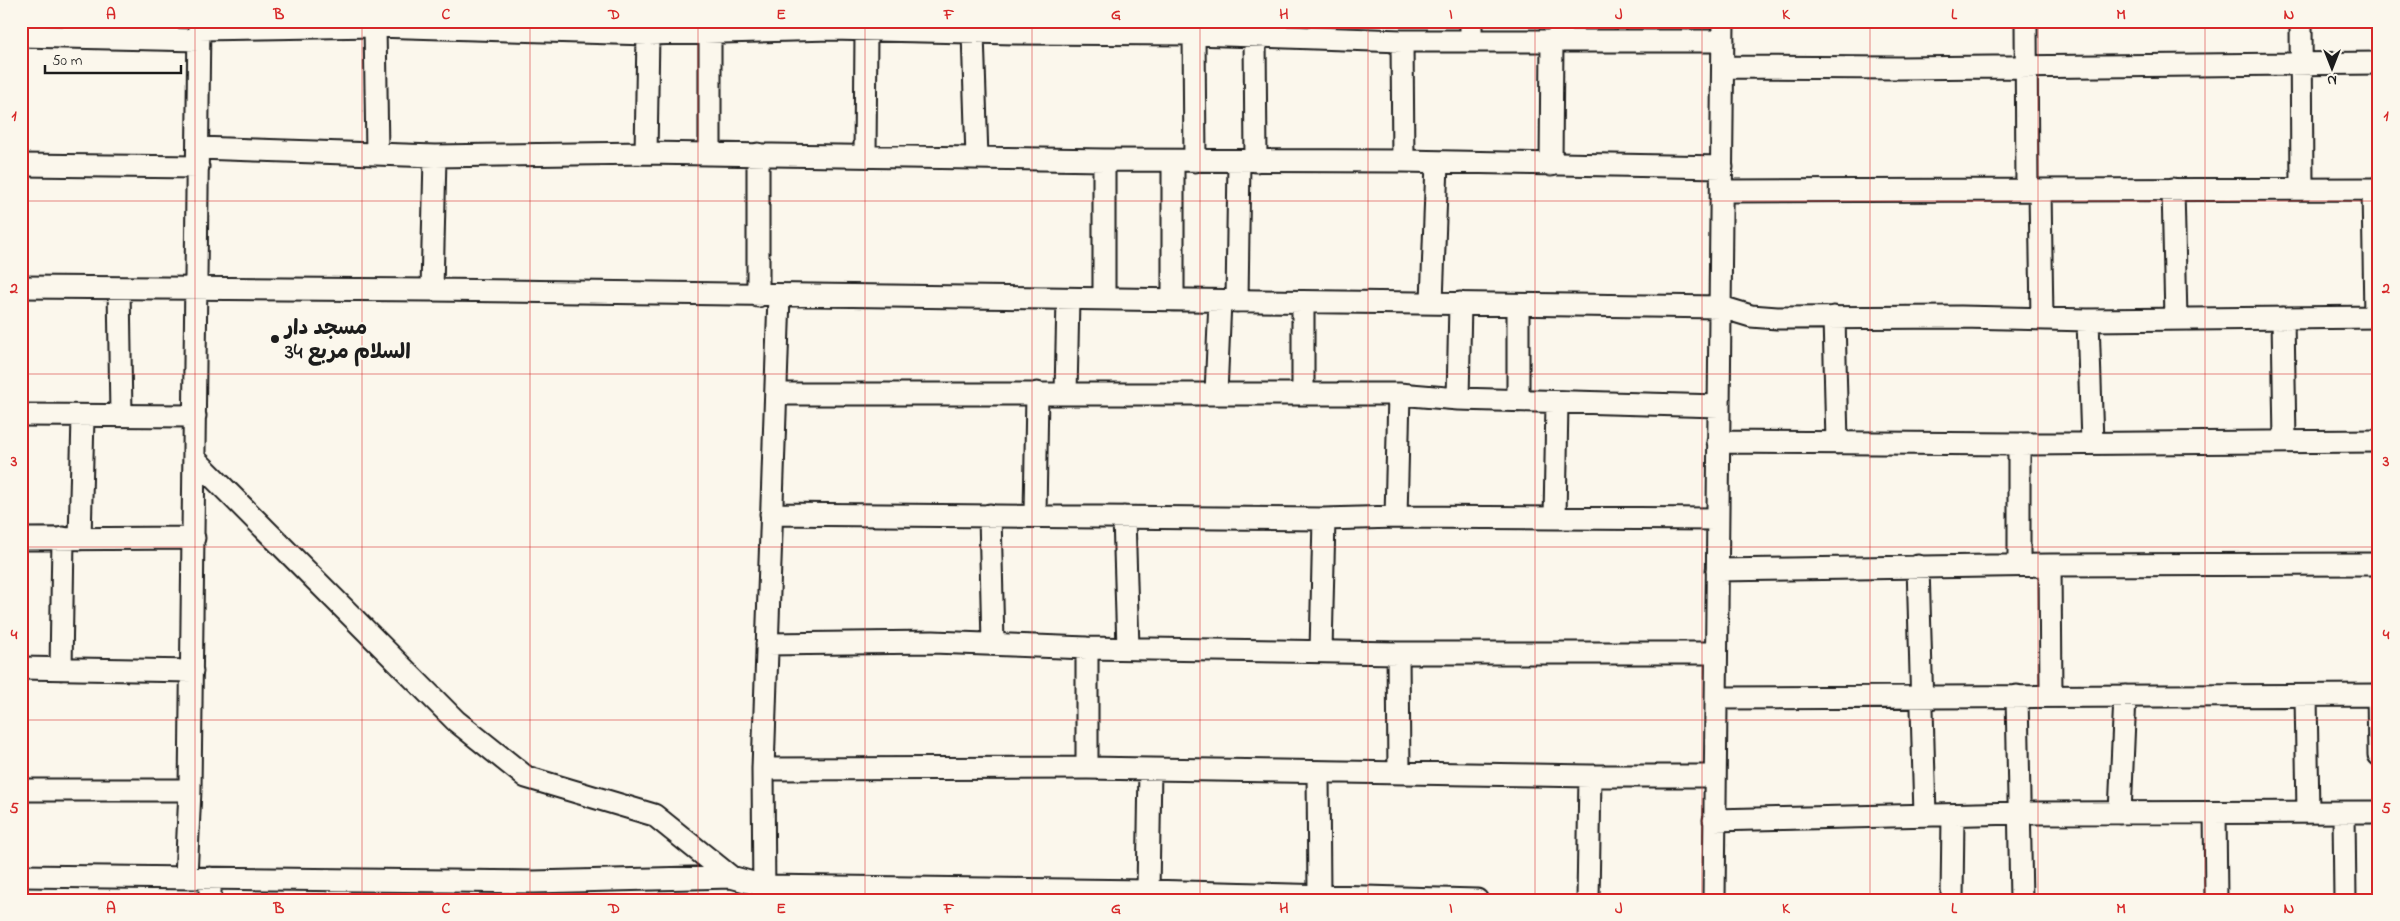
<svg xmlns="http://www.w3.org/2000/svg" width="2400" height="921" viewBox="0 0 2400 921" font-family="'Indie Flower','Playpen Sans Arabic',sans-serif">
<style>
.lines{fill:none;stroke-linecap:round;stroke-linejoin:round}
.street-casing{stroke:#1c1c1c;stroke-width:25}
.street{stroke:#fbf7ec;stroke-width:21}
.grid{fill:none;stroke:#d62828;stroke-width:1;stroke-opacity:0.55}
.poi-dot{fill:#1c1c1c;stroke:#fbf7ec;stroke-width:2}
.labels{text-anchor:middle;stroke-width:4;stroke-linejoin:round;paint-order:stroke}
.poi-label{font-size:21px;font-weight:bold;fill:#1c1c1c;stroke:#fbf7ec;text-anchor:start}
.neatline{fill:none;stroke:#d62828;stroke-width:2}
.grid-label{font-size:16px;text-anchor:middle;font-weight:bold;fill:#d62828}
</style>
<rect width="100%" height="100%" fill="#fbf7ec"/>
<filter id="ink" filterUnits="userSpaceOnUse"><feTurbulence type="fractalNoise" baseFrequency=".02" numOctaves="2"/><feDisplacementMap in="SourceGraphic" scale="10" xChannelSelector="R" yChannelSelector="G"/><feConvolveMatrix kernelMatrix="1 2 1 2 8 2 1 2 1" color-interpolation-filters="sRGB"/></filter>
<g filter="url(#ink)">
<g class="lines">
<defs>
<path id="street" d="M 2026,21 L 2027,190
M 2301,21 L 2302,189
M 375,26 L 377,153
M 199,29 L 375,26 L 648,34 L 831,29 L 1015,33 L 1194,34 L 1402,41 L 1723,41
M 973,33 L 977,158
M 1194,34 L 1195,161
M 21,36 L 199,40
M 1255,37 L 1256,161
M 1402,41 L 1403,161
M 1471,41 L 1471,21
M 1724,67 L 1899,68 L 2379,63
M 199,148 L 435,156 L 646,153 L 1104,160 L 1403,161 L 1722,167
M 646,153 L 648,34
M 710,154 L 710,32
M 758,154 L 758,296
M 865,156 L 866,32
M 1104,160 L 1104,299
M 1173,161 L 1173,300
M 21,165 L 198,167
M 1551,165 L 1552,40
M 2173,189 L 2176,319
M 2373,189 L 2375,317
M 2040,190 L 2042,319
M 1722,191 L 2379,189
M 21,287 L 432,290 L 1721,307 L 1751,316 L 1777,318 L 1961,317 L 2088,320 L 2379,317
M 119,288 L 121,415
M 432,290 L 435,156
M 1237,301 L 1239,161
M 1303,302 L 1303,393
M 1432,302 L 1437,163
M 1518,305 L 1518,401
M 1834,317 L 1837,443
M 2283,318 L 2285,442
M 2088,320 L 2092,443
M 1066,393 L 1068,299
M 1216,393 L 1220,301
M 777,394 L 1399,394 L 1458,399 L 1719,406
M 1458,399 L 1460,303
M 21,415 L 195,416
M 1718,442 L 2019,444 L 2379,441
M 2019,444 L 2019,565
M 195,459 L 456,721 L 526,777 L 654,815 L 731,877
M 771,514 L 1324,519 L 1396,517 L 1717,519
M 990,515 L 993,644
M 1035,515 L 1037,393
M 1124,517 L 1128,648
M 1396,517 L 1399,394
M 1555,518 L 1557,402
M 21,539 L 194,538
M 80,539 L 83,417
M 2050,565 L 2051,695
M 1918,566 L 1925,815
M 1717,570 L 2050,565 L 2379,564
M 767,644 L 933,642 L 1087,648 L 1398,653 L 1716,653
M 1321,651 L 1324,519
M 1398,653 L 1399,772
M 21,668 L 192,671
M 61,669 L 63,538
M 2378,695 L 2379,755
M 2017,696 L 2021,900
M 2306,697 L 2308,812
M 1716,698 L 2379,695
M 1087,768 L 1087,648
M 763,769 L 1087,768 L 1590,776 L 1715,776
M 1318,772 L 1319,895
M 21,790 L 190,790
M 2120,813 L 2125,696
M 2215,813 L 2216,900
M 2344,813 L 2345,900
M 1714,820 L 2020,813 L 2379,812
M 21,876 L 534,882 L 731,877 L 764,886 L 1148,891 L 1477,900
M 186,877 L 190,790 L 199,21
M 339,880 L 339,900
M 1148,891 L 1150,769
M 210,900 L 210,878
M 764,900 L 763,769 L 779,296
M 1588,900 L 1590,776
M 1714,900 L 1723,21
M 1952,900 L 1953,815"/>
</defs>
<use href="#street" class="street-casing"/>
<use href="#street" class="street"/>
</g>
</g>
<path class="grid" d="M 195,21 L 195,900M 362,21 L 362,900M 530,21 L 530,900M 698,21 L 698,900M 865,21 L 865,900M 1032,21 L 1032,900M 1200,21 L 1200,900M 1368,21 L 1368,900M 1535,21 L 1535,900M 1702,21 L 1702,900M 1870,21 L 1870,900M 2038,21 L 2038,900M 2205,21 L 2205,900M 21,201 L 2379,201M 21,374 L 2379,374M 21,547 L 2379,547M 21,720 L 2379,720"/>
<circle class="poi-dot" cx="275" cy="339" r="5"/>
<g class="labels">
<g class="poi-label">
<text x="285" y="334">مسجد دار<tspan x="285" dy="24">السلام مربع 34</tspan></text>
</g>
</g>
<rect width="2400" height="921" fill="none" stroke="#fbf7ec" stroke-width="55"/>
<g transform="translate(2332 68) rotate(180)" stroke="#fbf7ec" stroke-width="4" paint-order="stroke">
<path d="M0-4L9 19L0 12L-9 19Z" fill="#1c1c1c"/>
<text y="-8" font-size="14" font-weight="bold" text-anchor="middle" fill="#1c1c1c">N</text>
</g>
<path d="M45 65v8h136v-8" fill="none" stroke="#1c1c1c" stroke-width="2.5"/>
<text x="52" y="65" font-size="15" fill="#1c1c1c" stroke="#fbf7ec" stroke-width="4" paint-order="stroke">50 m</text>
<rect x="28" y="28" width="2344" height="866" class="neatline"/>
<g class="grid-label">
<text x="111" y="19">A</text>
<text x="279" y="19">B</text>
<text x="446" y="19">C</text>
<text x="614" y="19">D</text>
<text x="781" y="19">E</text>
<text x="949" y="19">F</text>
<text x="1116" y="19">G</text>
<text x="1284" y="19">H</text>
<text x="1451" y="19">I</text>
<text x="1619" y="19">J</text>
<text x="1786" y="19">K</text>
<text x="1954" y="19">L</text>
<text x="2121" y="19">M</text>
<text x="2289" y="19">N</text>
<text x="14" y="120">1</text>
<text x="2386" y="120">1</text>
<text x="14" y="293">2</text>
<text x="2386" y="293">2</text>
<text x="14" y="466">3</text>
<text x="2386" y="466">3</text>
<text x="14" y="639">4</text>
<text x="2386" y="639">4</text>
<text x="14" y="813">5</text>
<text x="2386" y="813">5</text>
<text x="111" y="913">A</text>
<text x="279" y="913">B</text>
<text x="446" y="913">C</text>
<text x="614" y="913">D</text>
<text x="781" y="913">E</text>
<text x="949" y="913">F</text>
<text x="1116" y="913">G</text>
<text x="1284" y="913">H</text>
<text x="1451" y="913">I</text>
<text x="1619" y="913">J</text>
<text x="1786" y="913">K</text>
<text x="1954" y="913">L</text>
<text x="2121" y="913">M</text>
<text x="2289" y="913">N</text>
</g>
</svg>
